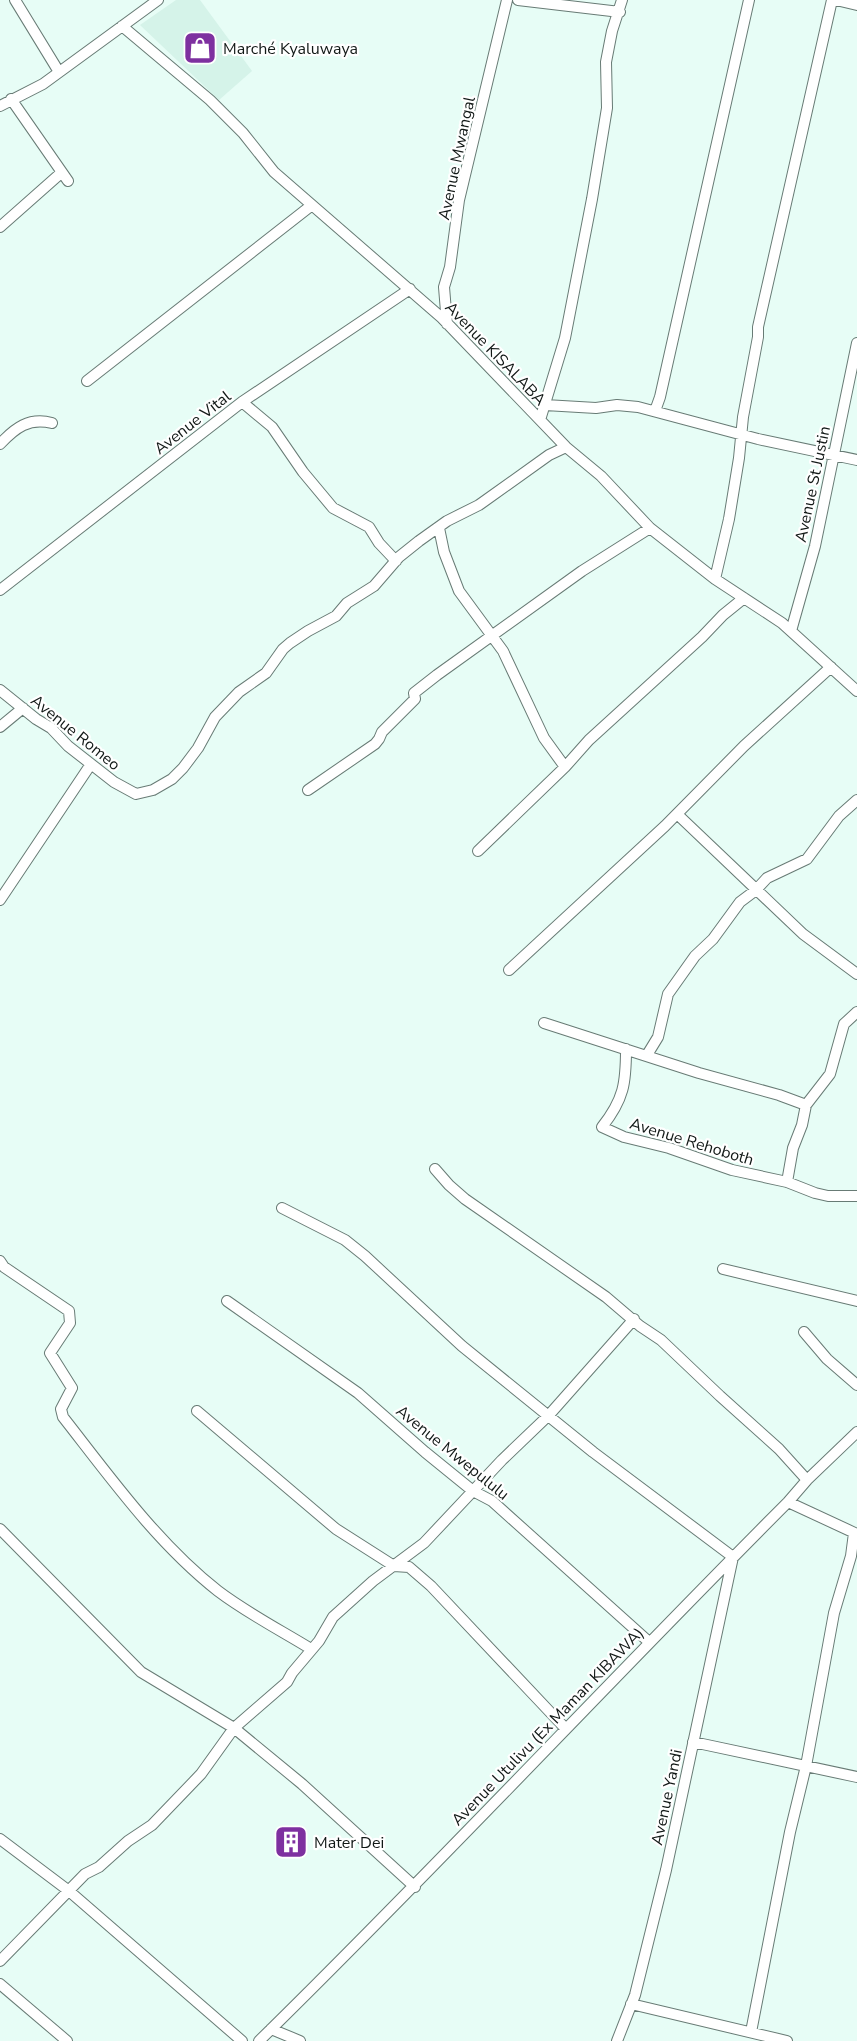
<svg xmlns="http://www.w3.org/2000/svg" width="857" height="2041" viewBox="0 0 857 2041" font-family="'Nunito Sans',sans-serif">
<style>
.built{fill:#d5f3e9}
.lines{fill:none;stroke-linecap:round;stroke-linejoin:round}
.minor-casing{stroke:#687b75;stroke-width:12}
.minor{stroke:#fff;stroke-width:10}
.labels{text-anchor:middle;stroke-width:4.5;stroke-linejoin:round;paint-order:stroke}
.poi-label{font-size:16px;fill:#111816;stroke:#fff;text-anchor:start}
.street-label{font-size:16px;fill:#111816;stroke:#fff}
</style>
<rect width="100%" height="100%" fill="#e7fdf6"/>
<path class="built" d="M 176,0 L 200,0 L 252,71 L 219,100 L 140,25 Z"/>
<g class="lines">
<defs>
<path id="minor" d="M 15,0 L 59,72
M 518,0 L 620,12
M 836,0 L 857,5
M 122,26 L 210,100 L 243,133 L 274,172 L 442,318 L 566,447 L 601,476 L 650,528 L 715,579 L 782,623 L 857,691
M 11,99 L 68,181
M 0,106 L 43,84 L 158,0
M 0,227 L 61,173
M 447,324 L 444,287 L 450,267 L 459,200 L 507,0
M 87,381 L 312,205
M 242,402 L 272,427 L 303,472 L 333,508 L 369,527 L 379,543 L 396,561
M 545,405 L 596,408 L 617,405 L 638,407 L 758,439 L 857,460
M 655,411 L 660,397 L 749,0
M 540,420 L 565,338 L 592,199 L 607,108 L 606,62 L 612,31 L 622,0
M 0,444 C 15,428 29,417 52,423
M 439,528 L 444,552 L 459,591 L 503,651 L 544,738 L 565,767
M 715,579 L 729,519 L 739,458 L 743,417 L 758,337 L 758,327 L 832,0
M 0,590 L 242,402 L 410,289
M 791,631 L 815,546 L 857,343
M 0,690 L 36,719 L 51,728 L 68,746 L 114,782 L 136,794 L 153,790 L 172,779 L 183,768 L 198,748 L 215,717 L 239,692 L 266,673 L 283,649 L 290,643 L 308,631 L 336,616 L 347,603 L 374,586 L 399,557 L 419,541 L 447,521 L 479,505 L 549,455 L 566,447
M 0,727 L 23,708
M 308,790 L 375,744 L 379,739 L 382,732 L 415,699 L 414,693 L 437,675 L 582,571 L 650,528
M 677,814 L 803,934 L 857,974
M 478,851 L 565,767 L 589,740 L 702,637 L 723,615 L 744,598
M 0,900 L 91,764
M 509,970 L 665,826 L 744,746 L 831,667
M 544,1023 L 699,1073 L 779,1095 L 806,1105
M 626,1049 C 626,1083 624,1099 602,1127 L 624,1137 L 669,1148 L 732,1170 L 787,1182 L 815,1193 L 828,1196 L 857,1196
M 647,1055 L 658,1037 L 668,994 L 695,956 L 713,939 L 740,902 L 756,890 L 767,878 L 807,859 L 839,816 L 857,800
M 435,1169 L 449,1185 L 465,1199 L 606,1297 L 640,1326 L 661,1340 L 720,1396 L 779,1449 L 807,1480
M 787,1182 L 793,1148 L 802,1125 L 806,1105 L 830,1074 L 844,1024 L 857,1012
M 282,1208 L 345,1240 L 365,1256 L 462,1346 L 593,1452 L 733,1557 L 666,1870 L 635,1995 L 617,2041
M 0,1261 L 4,1267 L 69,1311 L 70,1323 L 50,1353 L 72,1388 L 61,1409 L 63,1417 C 110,1477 157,1543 218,1591 C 247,1613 280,1630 311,1649
M 723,1269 L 857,1301
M 227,1301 L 358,1393 L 425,1452 L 473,1491 L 492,1501 L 649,1642
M 804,1332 L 827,1359 L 857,1385
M 197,1411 L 336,1529 L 394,1566 L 409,1567 L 431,1586 L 565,1728
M 788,1502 L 857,1534
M 0,1529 L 141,1672 L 234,1728 L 302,1784 L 415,1887
M 693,1742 L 857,1777
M 0,1839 L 69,1891 L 242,2041
M 0,1961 L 85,1874 L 99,1867 L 128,1841 L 152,1825 L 201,1774 L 234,1728 L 287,1682 L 292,1673 L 319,1641 L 333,1617 L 373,1581 L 424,1543 L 502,1460 L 549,1415 L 634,1319
M 0,1984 L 67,2041
M 631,2004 L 787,2041
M 271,2029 L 300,2041
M 751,2032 L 790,1832 L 806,1766 L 834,1613 L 851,1556 L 854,1533
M 259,2041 C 439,1865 610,1680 788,1502 L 807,1480 L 857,1432"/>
</defs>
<use href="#minor" class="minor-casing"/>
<use href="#minor" class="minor"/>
</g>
<defs>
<symbol id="shop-square" viewBox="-11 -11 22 22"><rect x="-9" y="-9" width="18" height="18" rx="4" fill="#7e30a0" stroke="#fff"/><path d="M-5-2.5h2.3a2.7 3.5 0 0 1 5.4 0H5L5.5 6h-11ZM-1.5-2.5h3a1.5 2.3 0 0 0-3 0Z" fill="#fff"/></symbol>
<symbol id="building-square" viewBox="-11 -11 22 22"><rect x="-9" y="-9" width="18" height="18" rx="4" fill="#7e30a0" stroke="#fff"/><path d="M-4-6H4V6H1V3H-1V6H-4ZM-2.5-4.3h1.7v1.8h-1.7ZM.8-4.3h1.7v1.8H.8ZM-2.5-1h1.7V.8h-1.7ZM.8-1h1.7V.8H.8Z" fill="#fff"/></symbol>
</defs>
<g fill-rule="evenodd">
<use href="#shop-square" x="181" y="29" width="38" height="38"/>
<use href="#building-square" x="272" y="1823" width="38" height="38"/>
</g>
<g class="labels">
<g class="poi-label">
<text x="223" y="54">Marché Kyaluwaya</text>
<text x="314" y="1848">Mater Dei</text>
</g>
<g class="street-label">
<text transform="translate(456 158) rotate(-78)" y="6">Avenue Mwangal</text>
<text transform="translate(496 353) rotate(46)" y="6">Avenue KISALABA</text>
<text transform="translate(192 422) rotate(-38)" y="6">Avenue Vital</text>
<text transform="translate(812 484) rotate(-78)" y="6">Avenue St Justin</text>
<text transform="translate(76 732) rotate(39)" y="6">Avenue Romeo</text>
<text transform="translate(692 1141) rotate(17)" y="6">Avenue Rehoboth</text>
<text transform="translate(453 1452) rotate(39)" y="6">Avenue Mwepululu</text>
<text transform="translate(547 1726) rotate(-46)" y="6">Avenue Utulivu (Ex Maman KIBAWA)</text>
<text transform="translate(666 1797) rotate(-78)" y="6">Avenue Yandi</text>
</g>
</g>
</svg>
